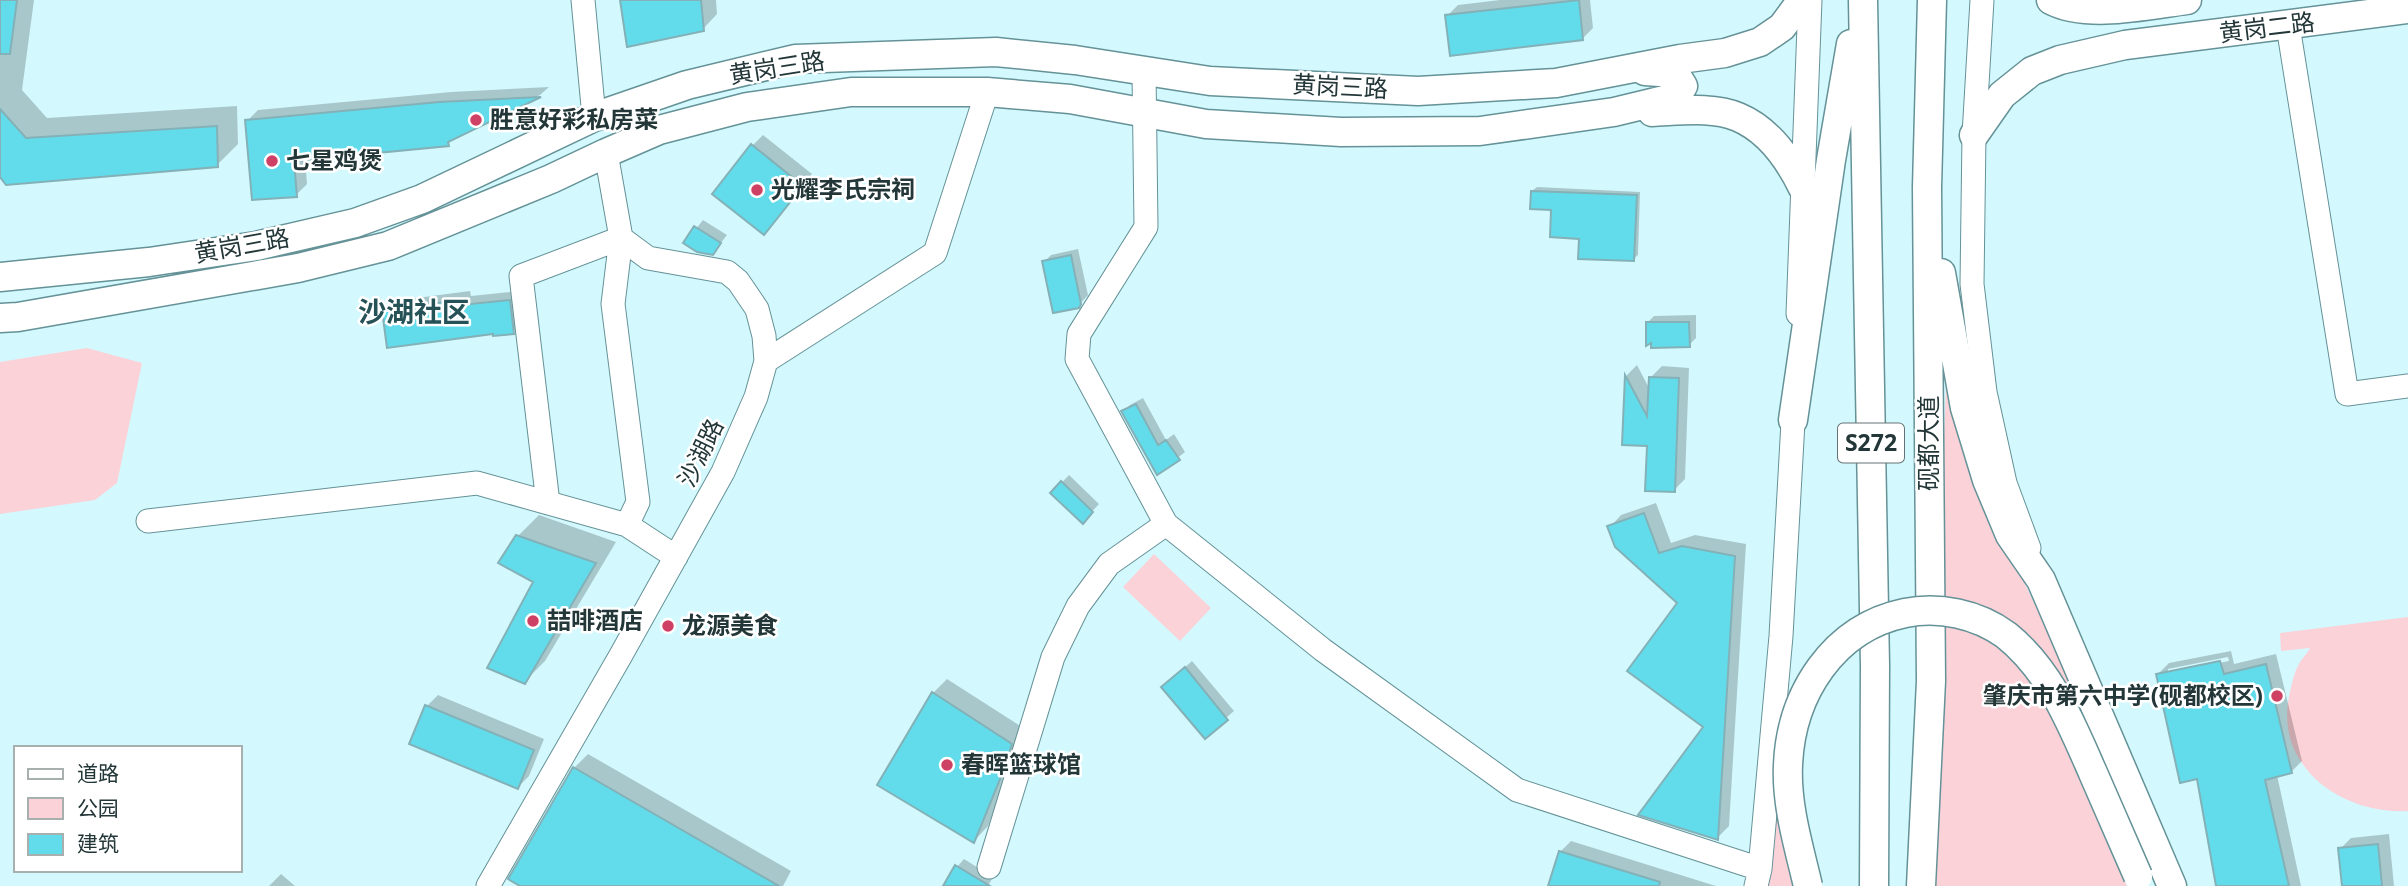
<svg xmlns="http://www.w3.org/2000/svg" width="2408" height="886" viewBox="0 0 2408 886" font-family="'Noto Sans','Noto Sans SC',sans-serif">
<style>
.green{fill:#fbd2d8}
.shadow{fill:#0003;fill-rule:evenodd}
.building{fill:#62dceb;stroke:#83b1b7;stroke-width:2}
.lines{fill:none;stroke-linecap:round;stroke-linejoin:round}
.minor-casing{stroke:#649297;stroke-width:25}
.major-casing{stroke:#649297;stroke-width:31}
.minor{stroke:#fff;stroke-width:23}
.major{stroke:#fff;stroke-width:28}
.major-bridge-casing{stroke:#649297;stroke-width:31;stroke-linecap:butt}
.major-bridge{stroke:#fff;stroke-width:28}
.poi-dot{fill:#cf4065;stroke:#fff;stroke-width:2.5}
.labels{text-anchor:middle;stroke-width:5;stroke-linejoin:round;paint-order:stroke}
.shield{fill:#fff;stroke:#657274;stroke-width:2}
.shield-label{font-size:23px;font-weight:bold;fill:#233638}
.street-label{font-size:24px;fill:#233638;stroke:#fff}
.poi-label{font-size:24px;font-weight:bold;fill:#233638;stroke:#fff;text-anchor:start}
.quarter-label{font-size:28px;font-weight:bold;fill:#255257;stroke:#fff}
</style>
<rect width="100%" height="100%" fill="#d3f9fe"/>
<path class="green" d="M 87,348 L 142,363 L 117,483 L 95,500 L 0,514 L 0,362 Z
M 1947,359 L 2015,563 L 2073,685 L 2070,753 L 2127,886 L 1927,886 Z
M 1154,554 L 1211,608 L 1180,641 L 1123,587 Z
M 2408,617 L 2408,811 C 2341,815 2272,765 2290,692 C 2292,683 2294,673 2298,666 C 2301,659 2307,654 2310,648 L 2281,651 L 2280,633 Z
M 1778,771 L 1798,886 L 1765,886 Z"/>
<path class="shadow" d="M 0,0 L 34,0 L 22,90 L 47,118 L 237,106 L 238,144 L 217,165 L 0,175 Z
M 622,0 L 716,0 L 717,14 L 703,29 Z
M 1500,0 L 1590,0 L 1593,28 L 1582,39 L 1447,16 L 1458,5 Z
M 549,87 L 540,95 L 455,137 L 448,144 L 305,158 L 307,184 L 296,195 L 247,121 L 258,110 L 451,92 Z
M 763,135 L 812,174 L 764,232 L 752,146 Z
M 1537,187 L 1640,192 L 1638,255 L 1633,259 L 1553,208 L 1532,191 Z
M 703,220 L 727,235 L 713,253 L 685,243 Z
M 1078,249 L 1088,295 L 1078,306 L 1044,262 L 1051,255 Z
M 470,291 L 471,296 L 519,291 L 523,322 L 513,332 L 494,332 L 384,311 L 394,301 Z
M 1696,315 L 1696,338 L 1689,345 L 1647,323 L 1654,316 Z
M 1637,365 L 1650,390 L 1651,377 L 1662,366 L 1689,368 L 1685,479 L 1674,490 L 1649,444 L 1624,443 L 1627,375 Z
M 1143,398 L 1166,440 L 1174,434 L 1185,452 L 1158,473 L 1123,412 L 1130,405 Z
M 1069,475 L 1099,504 L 1083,521 L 1052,493 Z
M 1656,503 L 1671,543 L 1695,535 L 1746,544 L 1729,826 L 1717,838 L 1706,726 L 1679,603 L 1610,527 L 1621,515 Z
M 539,515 L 616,542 L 545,661 L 524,682 L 535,581 L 518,536 Z
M 2231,651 L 2234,664 L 2276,654 L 2302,761 L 2291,772 L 2277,775 L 2301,886 L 2218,886 L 2199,777 L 2158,674 L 2169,663 ZM 2228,657 L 2229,661 L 2168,673 L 2168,669 Z
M 1192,661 L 1234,711 L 1205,736 L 1171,680 Z
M 947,679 L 1025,729 L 988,826 L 974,841 L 933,693 Z
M 438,695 L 544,739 L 529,776 L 518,787 L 427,706 Z
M 588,754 L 791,871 L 783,886 L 524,886 L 574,768 Z
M 2389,834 L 2394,886 L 2344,886 L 2340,849 L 2351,838 Z
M 1571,841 L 1716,886 L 1550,886 L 1560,852 Z
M 964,859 L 993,877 L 988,886 L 945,886 L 957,867 Z
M 281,874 L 295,886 L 269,886 Z"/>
<path class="building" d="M 0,0 L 17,0 L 10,54 L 0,54 Z
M 620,0 L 701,0 L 704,31 L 627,47 Z
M 1579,0 L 1583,40 L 1450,56 L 1445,15 Z
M 541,97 L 448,142 L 449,146 L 294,161 L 297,197 L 252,200 L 245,120 L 439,102 Z
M 0,109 L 26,138 L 217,126 L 218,167 L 6,185 L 0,177 Z
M 751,144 L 803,186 L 764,235 L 712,194 Z
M 1531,191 L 1637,195 L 1634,261 L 1578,259 L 1579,239 L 1550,237 L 1551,210 L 1530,209 Z
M 694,226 L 721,243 L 713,255 L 697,252 L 683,243 Z
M 1071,255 L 1081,304 L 1079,308 L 1053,313 L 1042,261 Z
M 461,300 L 461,305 L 510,300 L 514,334 L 493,336 L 493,334 L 387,348 L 382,310 Z
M 1646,322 L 1689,322 L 1690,347 L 1651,348 L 1651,343 L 1646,346 Z
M 1625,375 L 1647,416 L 1649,377 L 1679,378 L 1675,492 L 1645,491 L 1647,446 L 1622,445 Z
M 1136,404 L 1158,445 L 1166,440 L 1180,460 L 1157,475 L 1121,411 Z
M 1061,481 L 1093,512 L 1083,524 L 1050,493 Z
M 1644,513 L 1659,553 L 1682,546 L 1735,556 L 1718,840 L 1638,815 L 1703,727 L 1627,671 L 1677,603 L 1615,547 L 1607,526 Z
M 516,535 L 596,563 L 525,684 L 487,668 L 533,582 L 498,563 Z
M 2220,661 L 2224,674 L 2266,664 L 2292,773 L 2265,780 L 2289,886 L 2216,886 L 2197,779 L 2180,783 L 2156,674 Z
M 1185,667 L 1228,720 L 1205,739 L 1161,687 Z
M 932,692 L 1012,744 L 1005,767 L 974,843 L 877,785 Z
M 425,705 L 534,750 L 518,789 L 409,744 Z
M 573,767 L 779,886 L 520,886 L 508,879 Z
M 2378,844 L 2382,886 L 2342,886 L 2338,848 Z
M 1559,851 L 1660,882 L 1659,886 L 1548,886 Z
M 955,865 L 990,886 L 943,886 Z"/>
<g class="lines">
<defs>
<path id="minor" d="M 583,0 L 594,117
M 1982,0 L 1974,135 L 1972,284 L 1985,392 L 2005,483 L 2029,548
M 2288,26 L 2347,394 L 2408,386
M 1144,71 L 1146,227 L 1079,334 L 1077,359 L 1166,524 L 1323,650 L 1517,790 L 1760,869
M 1798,314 L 1810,0
M 766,361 L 935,253 L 987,92
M 548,503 L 521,276 L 621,238 L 613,304 L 638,502 L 627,525
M 148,521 L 477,483 L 627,525 L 676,557
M 989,867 L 1053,657 L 1078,606 L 1109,564 L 1166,524
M 488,886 L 621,655 L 723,472 L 756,397 L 766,361 L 764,336 L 757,309 L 738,281 L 727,272 L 648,258 L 621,238 L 606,153
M 1756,886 L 1760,869 L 1781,636 L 1794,404"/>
<path id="major" d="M 1863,0 L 1875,666 L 1874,886
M 2051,0 C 2087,19 2148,5 2187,0
M 1652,112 C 1679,111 1713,106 1738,117 C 1769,130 1789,159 1803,188
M 1974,135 L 2002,95 L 2032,71 L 2060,60 L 2125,45 L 2408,9
M 1941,273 L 1965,408 L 1987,480 L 2010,535 L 2041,580 L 2172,886
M 0,277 L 149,262 L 256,246 L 355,223 L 422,199 L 594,117 L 687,85 L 795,59 L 996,52 L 1075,60 L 1210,81 L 1418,91 L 1556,83 L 1680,59 L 1725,53 L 1760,42 L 1782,27 L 1802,0
M 0,318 L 18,317 L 298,268 L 388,246 L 551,179 L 606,153 L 659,130 L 747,107 L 851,92 L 987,92 L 1070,99 L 1206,124 L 1341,132 L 1480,131 L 1614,112 L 1676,97 L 1683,86 L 1675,73 L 1645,71
M 1793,420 L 1831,160 L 1851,44
M 1921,886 L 1931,681 L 1927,188 L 1932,0"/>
</defs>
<use href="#minor" class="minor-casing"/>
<use href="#major" class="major-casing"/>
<use href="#minor" class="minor"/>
<use href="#major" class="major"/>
<defs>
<path id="major-bridge" d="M 1808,886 C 1799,847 1786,806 1788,765 C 1791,694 1833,628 1905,613 C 1939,606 1977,614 2006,635 C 2050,670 2071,723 2093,773 C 2108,807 2123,841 2138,876"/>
</defs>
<use href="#major-bridge" class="major-bridge-casing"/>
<use href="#major-bridge" class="major-bridge"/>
</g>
<g class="poi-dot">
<circle cx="476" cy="120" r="7"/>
<circle cx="272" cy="161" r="7"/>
<circle cx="757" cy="190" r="7"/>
<circle cx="533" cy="621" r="7"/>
<circle cx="668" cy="626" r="7"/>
<circle cx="2277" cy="696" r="7"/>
<circle cx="947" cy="765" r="7"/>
</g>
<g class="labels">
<rect class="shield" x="1838" y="423.5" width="66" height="39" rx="5"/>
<g class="shield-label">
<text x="1871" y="451">S272</text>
</g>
<g class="street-label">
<text transform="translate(2267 28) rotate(-7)" y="8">黄岗二路</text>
<text transform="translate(777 68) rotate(-9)" y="8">黄岗三路</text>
<text transform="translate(1340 87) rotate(3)" y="8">黄岗三路</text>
<text transform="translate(242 246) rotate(-10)" y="8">黄岗三路</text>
<text transform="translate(1929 443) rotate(-90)" y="8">砚都大道</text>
<text transform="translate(701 453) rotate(-64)" y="8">沙湖路</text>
</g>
<g class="poi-label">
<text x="490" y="128">胜意好彩私房菜</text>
<text x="286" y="169">七星鸡煲</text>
<text x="771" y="198">光耀李氏宗祠</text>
<text x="547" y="629">喆啡酒店</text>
<text x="682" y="634">龙源美食</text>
<text x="2263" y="704" text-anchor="end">肇庆市第六中学(砚都校区)</text>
<text x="961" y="773">春晖篮球馆</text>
</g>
<g class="quarter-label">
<text x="414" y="322">沙湖社区</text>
</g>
</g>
<rect x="14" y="746" width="228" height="126" fill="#ffffff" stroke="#a7afaf" stroke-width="2"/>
<rect x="28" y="769" width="35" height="10" fill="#ffffff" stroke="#a7afaf" stroke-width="2"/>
<text x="77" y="781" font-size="21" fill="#233638">道路</text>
<rect x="28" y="798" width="35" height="21" fill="#fbd2d8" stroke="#a7afaf" stroke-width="2"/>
<text x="77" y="816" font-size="21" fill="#233638">公园</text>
<rect x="28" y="834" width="35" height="21" fill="#62dceb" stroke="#a7afaf" stroke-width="2"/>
<text x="77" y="851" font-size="21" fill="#233638">建筑</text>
</svg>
